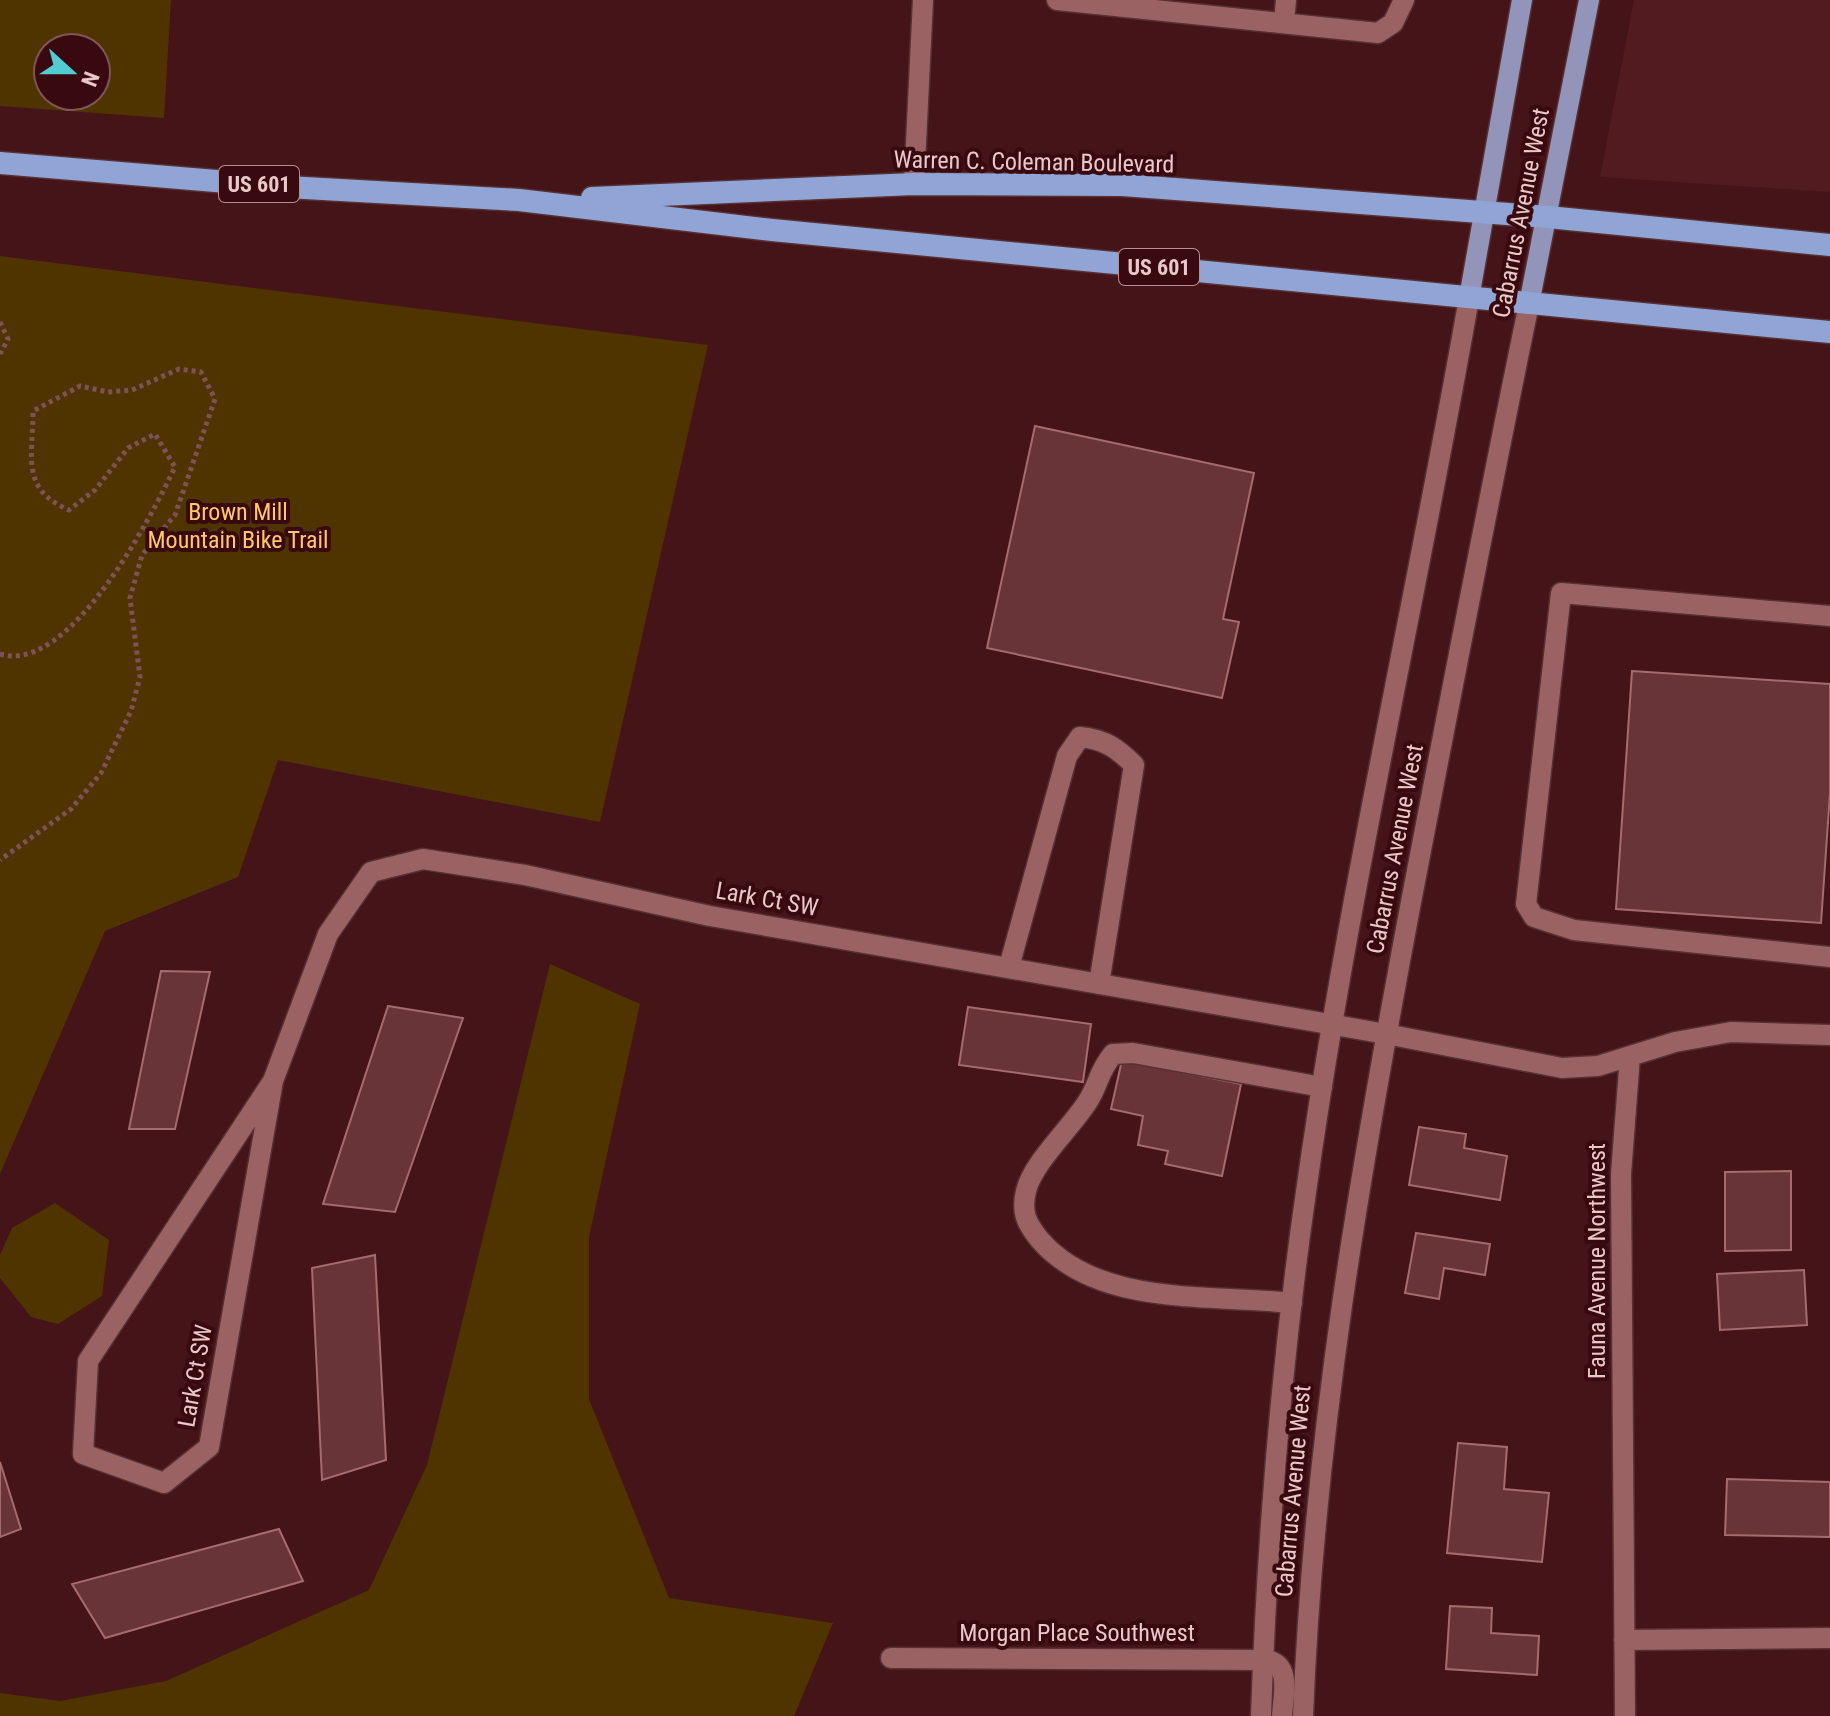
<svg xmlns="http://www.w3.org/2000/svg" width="1830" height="1716" viewBox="0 0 1830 1716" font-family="'Roboto Condensed',sans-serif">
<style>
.built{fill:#521b20}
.green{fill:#4f3400;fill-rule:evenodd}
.building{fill:#693437;stroke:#a66b6d;stroke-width:2}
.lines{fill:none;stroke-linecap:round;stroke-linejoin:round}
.service-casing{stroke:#563033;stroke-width:23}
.minor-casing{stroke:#563033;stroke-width:23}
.secondary-casing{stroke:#563033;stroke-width:23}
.primary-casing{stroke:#563033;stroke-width:23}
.trunk-casing{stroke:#563033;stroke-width:25}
.path{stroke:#7d5256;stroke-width:5;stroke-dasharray:4 4;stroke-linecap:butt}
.service{stroke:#9b6264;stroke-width:20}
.minor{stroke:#9b6264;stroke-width:20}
.secondary{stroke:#9b6264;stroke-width:20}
.primary{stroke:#9394b9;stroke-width:20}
.trunk{stroke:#90a5d6;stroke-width:22}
.labels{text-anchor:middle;stroke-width:8;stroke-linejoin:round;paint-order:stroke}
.shield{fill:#390910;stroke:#b48f91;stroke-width:2}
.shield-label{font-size:22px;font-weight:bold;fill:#e9c8c8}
.street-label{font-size:24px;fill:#e9c8c8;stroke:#390910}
.park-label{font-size:24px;fill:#ffc66a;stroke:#390910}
</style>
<rect width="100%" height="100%" fill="#441419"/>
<path class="built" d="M 1634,0 L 1830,0 L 1830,192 L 1600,177 Z"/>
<path class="green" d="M 0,0 L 171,0 L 164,118 L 0,106 ZM 48,48 L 96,48 L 96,96 L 48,96 Z
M 0,256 L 708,345 L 600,822 L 278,760 L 238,877 L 105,931 L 0,1174 Z
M 550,964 L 640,1004 L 589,1237 L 589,1399 L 669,1598 L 833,1623 L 794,1716 L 0,1716 L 0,1693 L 60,1701 L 166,1681 L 369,1590 L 427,1465 Z
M 55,1203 L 109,1240 L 102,1296 L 58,1324 L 31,1317 L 0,1278 L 0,1255 L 12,1228 Z"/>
<path class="building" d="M 1035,426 L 1254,473 L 1223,619 L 1239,622 L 1222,698 L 987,648 Z
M 1632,671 L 1830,684 L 1830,793 L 1821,923 L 1616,909 Z
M 161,971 L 210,972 L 175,1129 L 129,1129 Z
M 388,1006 L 463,1018 L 395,1212 L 323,1204 Z
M 968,1007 L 1091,1024 L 1083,1082 L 959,1065 Z
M 1122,1060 L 1241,1084 L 1222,1176 L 1165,1164 L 1168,1151 L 1138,1145 L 1143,1116 L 1111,1109 Z
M 1419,1127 L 1466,1134 L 1464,1148 L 1507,1156 L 1500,1200 L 1409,1185 Z
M 1791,1171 L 1791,1250 L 1725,1251 L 1725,1172 Z
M 1416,1233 L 1490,1244 L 1485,1275 L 1444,1268 L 1439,1299 L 1405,1293 Z
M 375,1255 L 386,1460 L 322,1480 L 312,1268 Z
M 1804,1270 L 1807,1325 L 1720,1330 L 1717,1274 Z
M 1458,1443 L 1507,1447 L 1504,1489 L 1549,1493 L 1542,1562 L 1447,1553 Z
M 0,1462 L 21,1529 L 0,1537 Z
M 1727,1479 L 1830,1482 L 1830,1537 L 1725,1535 Z
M 279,1529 L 303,1581 L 105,1638 L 72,1584 Z
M 1450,1606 L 1492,1608 L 1491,1633 L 1539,1636 L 1537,1675 L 1446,1669 Z"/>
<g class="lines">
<defs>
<path id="service" d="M 1057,0 L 1378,33 L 1393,23 L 1404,0
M 1284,22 L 1286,0
M 914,184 L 923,0
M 1830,616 L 1561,593 L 1526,904 L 1534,917 L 1574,930 L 1830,957
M 1009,967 L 1067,756 L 1080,737 C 1104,739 1117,748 1134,765 L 1099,984
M 1292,1303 C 1210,1294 1098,1307 1040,1240 C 1026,1223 1021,1212 1026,1191 C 1033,1162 1072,1127 1088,1101 C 1099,1084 1098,1072 1113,1054 L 1133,1053 L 1322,1087"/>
<path id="minor" d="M 273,1081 L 209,1447 L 164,1483 L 83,1454 L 88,1361 L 273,1081 L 328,934 L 371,872 L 423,859 L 525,875 L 710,916 L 1386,1034 L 1562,1068 L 1598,1066 L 1675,1042 L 1731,1032 L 1830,1035
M 1624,1640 L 1830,1638
M 891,1658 L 1267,1660 C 1292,1665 1283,1696 1282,1716
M 1625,1716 L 1621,1174 L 1630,1056"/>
<path id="secondary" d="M 1261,1716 C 1267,1541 1281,1365 1306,1192 C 1348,892 1417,596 1469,298
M 1303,1716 C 1314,1435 1360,1172 1412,897 C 1450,699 1488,501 1529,304"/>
<path id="primary" d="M 1469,298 L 1522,0
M 1529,304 L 1589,0"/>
<path id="trunk" d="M 0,163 L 287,187 L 519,200 L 772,230 L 1830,332
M 592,198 L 914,184 L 1122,185 L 1548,217 L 1830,245"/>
</defs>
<use href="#service" class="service-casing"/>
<use href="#minor" class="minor-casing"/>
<use href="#secondary" class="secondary-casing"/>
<use href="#primary" class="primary-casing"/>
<use href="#trunk" class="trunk-casing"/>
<path class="path" d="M 0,322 L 8,339 L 0,354
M 0,654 C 70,675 151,517 175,467 L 155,434 L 128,448 L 95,490 L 69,510 C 20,489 33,458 33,411 L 80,386 L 108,392 L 132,390 L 179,369 L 201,372 L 215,399 L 175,515 L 142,555 L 130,598 L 140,677 L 131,711 L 101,773 L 71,809 L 0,860"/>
<use href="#service" class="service"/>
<use href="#minor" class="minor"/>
<use href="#secondary" class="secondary"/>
<use href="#primary" class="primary"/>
<use href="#trunk" class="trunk"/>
</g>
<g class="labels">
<g class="shield">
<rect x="219" y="166" width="80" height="36" rx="6"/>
<rect x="1119" y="249" width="80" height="36" rx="6"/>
</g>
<g class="shield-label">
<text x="259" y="192">US 601</text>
<text x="1159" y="275">US 601</text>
</g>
<g class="street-label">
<text transform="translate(1034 162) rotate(1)" y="8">Warren C. Coleman Boulevard</text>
<text transform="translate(1521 213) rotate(-79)" y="8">Cabarrus Avenue West</text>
<text transform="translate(1395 849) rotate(-79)" y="8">Cabarrus Avenue West</text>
<text transform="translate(767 899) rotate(10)" y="8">Lark Ct SW</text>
<text transform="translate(1597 1261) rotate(-90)" y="8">Fauna Avenue Northwest</text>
<text transform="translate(195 1376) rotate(-80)" y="8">Lark Ct SW</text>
<text transform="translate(1293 1491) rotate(-85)" y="8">Cabarrus Avenue West</text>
<text x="1077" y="1641">Morgan Place Southwest</text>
</g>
<g class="park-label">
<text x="238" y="520">Brown Mill<tspan x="238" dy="28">Mountain Bike Trail</tspan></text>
</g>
</g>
<g transform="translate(72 72) rotate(111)"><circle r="38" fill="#390910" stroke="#7f555a" stroke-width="2"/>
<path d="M0-6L14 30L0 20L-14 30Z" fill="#52ccd0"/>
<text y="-12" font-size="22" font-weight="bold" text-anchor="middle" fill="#e9c8c8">N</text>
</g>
</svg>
